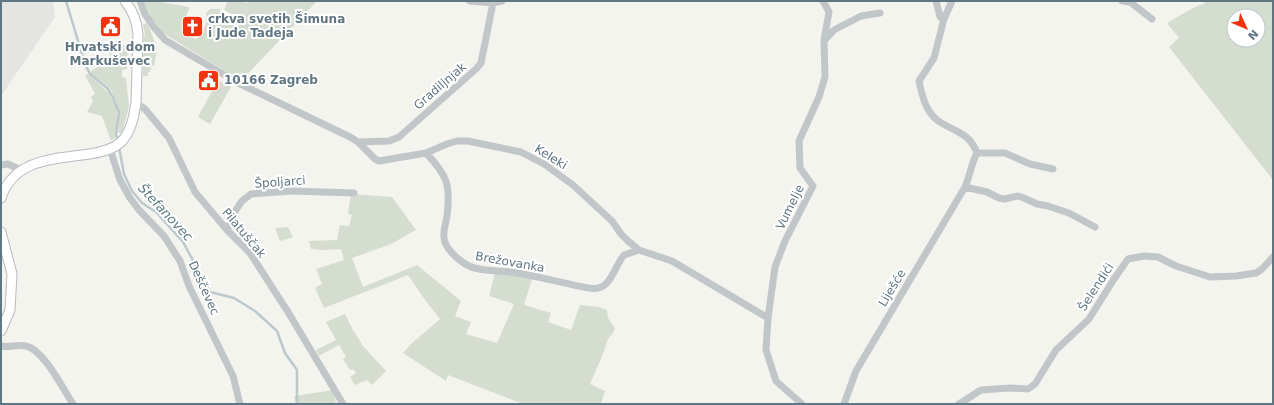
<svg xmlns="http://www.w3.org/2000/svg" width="1274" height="405" viewBox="0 0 1274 405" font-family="'DejaVu Sans',sans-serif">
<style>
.built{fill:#e4e5e3}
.green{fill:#d5dcd0;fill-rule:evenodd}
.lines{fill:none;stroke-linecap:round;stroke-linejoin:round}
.stream{stroke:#bbc9cd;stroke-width:2.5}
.secondary-casing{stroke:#b5bbbf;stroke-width:11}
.minor{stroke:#c1c6c8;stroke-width:7}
.secondary{stroke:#fff;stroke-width:9}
.labels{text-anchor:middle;stroke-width:4;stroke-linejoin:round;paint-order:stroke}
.poi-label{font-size:12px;font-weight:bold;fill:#607783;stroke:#fff;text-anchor:start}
.street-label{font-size:12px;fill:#607783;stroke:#fff}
.water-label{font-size:13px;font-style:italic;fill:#5b7b81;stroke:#fff}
</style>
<rect width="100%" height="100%" fill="#f4f4ef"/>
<path class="built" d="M 1,1 L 53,1 L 55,17 L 1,96 Z"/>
<path class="green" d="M 143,1 L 155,1 L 189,7 L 189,9 L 181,29 L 186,31 L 187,36 L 196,39 C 203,35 208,21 206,13 L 210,9 L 221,9 L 217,17 L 237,26 L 240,18 L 224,10 L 228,1 L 238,1 L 248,3 L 248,1 L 317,1 L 241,81 L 163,33 L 152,19 Z
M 1206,1 L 1273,1 L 1273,180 L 1169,47 L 1179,38 L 1167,23 L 1193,8 L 1205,3 ZM 1234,16 L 1258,16 L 1258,40 L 1234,40 Z
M 146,23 C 152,31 153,40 157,49 L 154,66 L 151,66 L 150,72 L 148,72 L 148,76 L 143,76 L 143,41 L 145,34 L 143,25 Z
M 128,45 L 127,69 L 122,70 L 122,77 L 126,78 L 129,106 L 122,134 L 118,132 C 121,115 119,97 105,84 C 100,80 94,77 90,72 L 105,61 L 110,60 L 110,46 Z
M 88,74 C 101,86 115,94 117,113 C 119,121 115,130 115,138 L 111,141 L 102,116 L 87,112 L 93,101 L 91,97 L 95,94 L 85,75 Z
M 218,80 L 231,87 L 210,124 L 198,117 Z
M 351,194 L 392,197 L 416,230 L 391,244 L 352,258 L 363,287 L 417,265 L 461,301 L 455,316 L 471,322 L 466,334 L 497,343 L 514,304 L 489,296 L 495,273 L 509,274 L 532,279 L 524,305 L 551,313 L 548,322 L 571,330 L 580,305 L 599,307 L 607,310 L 608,318 L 615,328 L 613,333 L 608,339 L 603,354 L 590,384 L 605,391 L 601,404 L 523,404 L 448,375 L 446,381 L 403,353 L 411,344 L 440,319 L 425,300 L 408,275 L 324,308 L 315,288 L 322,284 L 316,269 L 344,260 L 341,249 L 323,250 L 311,249 L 309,241 L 337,240 L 340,225 L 349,226 L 352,215 L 348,214 Z
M 288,227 L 293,237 L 280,241 L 275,228 Z
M 345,314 L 353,330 L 363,346 L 386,371 L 372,385 L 367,380 L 355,385 L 350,377 L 356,373 L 353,369 L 350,370 L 343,359 L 346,357 L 339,345 L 319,356 L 316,350 L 336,340 L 326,322 Z
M 333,390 L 336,404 L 298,404 L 298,403 L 295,402 L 294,396 Z"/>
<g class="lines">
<path class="stream" d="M 66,1 L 85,64 L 90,74 L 107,88 L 113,97 L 119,113 L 116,134 L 118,142
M 119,147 L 124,174 L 132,191 L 142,203 L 156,212 L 183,242 L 210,292 L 234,298 L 255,311 L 277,331 L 285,353 L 297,370 L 297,404"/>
<defs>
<path id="secondary" d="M 1,198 C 14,158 56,159 90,154 C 102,152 115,149 123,140 C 132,129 134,115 136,103 L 138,34 C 137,22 133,11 125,1
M 1,232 L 12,274 L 10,310 L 1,331"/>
</defs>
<use href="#secondary" class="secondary-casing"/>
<path class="minor" d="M 140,1 L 145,14 L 153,26 L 165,40 L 238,83 L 350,137 L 358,142 L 375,159 L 379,161 L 426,153 L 447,144 L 457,141 L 468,141 L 521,152 L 544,164 L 573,185 L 612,221 L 621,234 L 628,241 L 639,250
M 470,1 L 493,3 L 502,1
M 936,1 L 940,17 L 944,19
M 1122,1 L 1130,2 L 1152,19
M 825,40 L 834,30 L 861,16 L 880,13
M 136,103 L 145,109 L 169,138 L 195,192 L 227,230 L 250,253 L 288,312 L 343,404
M 358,142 L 389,141 L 399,137 L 476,69 L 481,63 L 493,3
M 110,149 L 120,180 L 130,198 L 139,210 L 164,236 L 180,261 L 189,286 L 233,376 L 240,404
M 426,153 C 447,175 451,185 447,216 C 446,223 443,230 444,237 C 444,248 459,261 469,266 C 482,272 497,270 511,272 C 537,276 563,283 588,288 C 591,288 595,289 598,288 C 611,286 616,264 624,255 L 639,250 L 672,261 L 768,318
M 977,153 L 1005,153 L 1030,164 L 1053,169
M 1,165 L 8,164 L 21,170
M 965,187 L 987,192 L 999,198 L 1005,199 L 1018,196 L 1024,198 L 1037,204 L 1048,206 L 1069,213 L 1095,227
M 227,230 L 234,213 L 242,201 L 251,194 L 292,191 L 354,193
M 1,346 C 9,348 18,344 26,346 C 44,350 63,389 73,404
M 802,404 L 776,381 L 766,350 L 768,318 L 775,267 L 785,241 L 813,186 L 800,168 L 799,141 L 819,97 L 825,77 L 824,40 L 829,12 L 823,1
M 844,404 L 856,371 L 965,187 C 970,176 971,164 977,153 C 969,131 953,132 937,120 C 925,110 922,95 919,81 L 934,58 L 944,19 L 952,1
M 959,404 L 981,390 L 1010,388 L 1028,389 L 1035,384 L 1056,350 L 1089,319 L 1114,279 L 1128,259 L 1144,256 L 1158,257 L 1176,266 L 1210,277 L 1236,276 L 1256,273 L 1262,269 L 1273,257"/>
<use href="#secondary" class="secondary"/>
</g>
<defs>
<symbol id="civic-square" viewBox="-11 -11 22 22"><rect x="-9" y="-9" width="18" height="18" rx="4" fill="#f4310f" stroke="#fff"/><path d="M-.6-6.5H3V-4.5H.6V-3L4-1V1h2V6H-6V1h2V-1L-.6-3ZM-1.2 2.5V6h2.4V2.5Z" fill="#fff"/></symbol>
<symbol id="church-square" viewBox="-11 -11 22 22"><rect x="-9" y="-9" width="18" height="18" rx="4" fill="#f4310f" stroke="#fff"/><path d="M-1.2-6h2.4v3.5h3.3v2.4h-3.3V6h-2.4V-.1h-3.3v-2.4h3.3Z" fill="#fff"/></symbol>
</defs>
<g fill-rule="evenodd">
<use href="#civic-square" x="98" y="14" width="25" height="25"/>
<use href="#church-square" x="180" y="14" width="25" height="25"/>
<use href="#civic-square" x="196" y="68" width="25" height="25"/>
</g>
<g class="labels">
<g class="poi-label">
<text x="208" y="23">crkva svetih Šimuna<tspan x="208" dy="14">i Jude Tadeja</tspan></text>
<text x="110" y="51" text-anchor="middle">Hrvatski dom<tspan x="110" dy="14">Markuševec</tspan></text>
<text x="224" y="84">10166 Zagreb</text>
</g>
<g class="street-label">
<text transform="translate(440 86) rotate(-41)" y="4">Gradiljnjak</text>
<text transform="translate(551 157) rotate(32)" y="4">Keleki</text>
<text transform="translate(280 182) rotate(-4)" y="4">Špoljarci</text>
<text transform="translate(790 207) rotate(-64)" y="4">Vumelje</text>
<text transform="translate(244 233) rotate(50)" y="4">Pilatuščak</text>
<text transform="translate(510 262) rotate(10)" y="4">Brežovanka</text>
<text transform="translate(1096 287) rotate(-57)" y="4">Šelendići</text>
<text transform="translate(204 288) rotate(66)" y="4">Deščevec</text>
<text transform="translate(892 288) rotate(-59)" y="4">Liješće</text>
</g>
<g class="water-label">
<text transform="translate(166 212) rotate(47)" y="5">Štefanovec</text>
</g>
</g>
<rect width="1274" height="405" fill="none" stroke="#607783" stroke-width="4"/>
<g transform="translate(1246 28) rotate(134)"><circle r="19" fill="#ffffff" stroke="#bfc9cd"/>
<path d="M0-3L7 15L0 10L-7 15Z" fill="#f4310f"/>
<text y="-6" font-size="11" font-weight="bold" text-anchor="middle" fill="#607783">N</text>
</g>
</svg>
